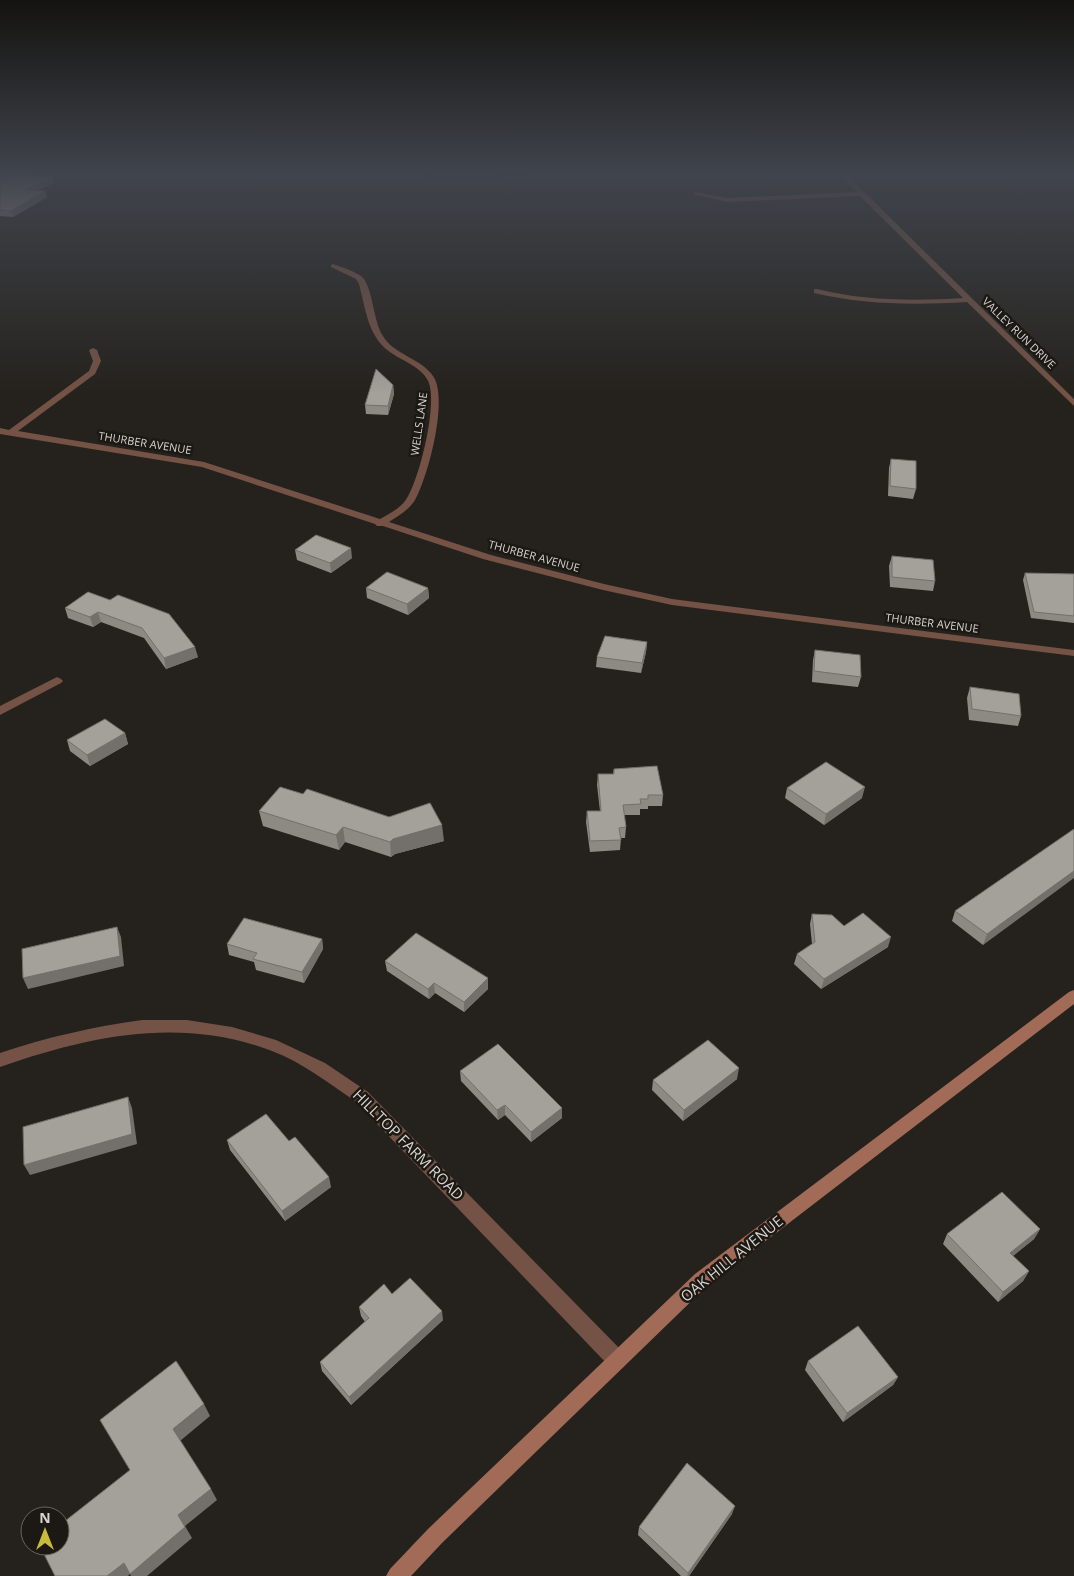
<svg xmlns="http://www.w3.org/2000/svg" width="1074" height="1576" viewBox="0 0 1074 1576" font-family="'Open Sans',sans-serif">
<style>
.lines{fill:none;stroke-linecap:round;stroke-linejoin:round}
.stream{fill:#00101e;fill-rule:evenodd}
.street{fill:#745245;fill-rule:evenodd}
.secondary{fill:#a26b57;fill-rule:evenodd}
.wall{fill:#8d8a84}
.shaded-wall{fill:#73706c}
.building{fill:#a4a09a;stroke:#73706c}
.labels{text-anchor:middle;stroke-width:5;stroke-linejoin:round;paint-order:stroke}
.far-street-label{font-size:11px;fill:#d7d5d1;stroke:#1c1814}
.near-street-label{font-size:15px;fill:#d7d5d1;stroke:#1c1814}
</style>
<rect width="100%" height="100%" fill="#25221d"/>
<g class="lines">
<path class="stream" d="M 415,173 L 422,173 L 439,179 L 540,173 L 572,173 L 439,181 Z"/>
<path class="street" d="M 838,173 L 845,173 L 1074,399 L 1074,406 L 967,302 C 915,305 865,305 814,293 L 814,289 L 817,289 C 865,301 914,301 963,298 L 860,196 L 727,202 L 692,194 L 695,192 L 727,198 L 857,192 Z
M 333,264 C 341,267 354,271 361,276 C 373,285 373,322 383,336 C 394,355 421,358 433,376 C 449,398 428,477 415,500 C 409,510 398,516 389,522 L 491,555 L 604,584 L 672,599 L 1074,650 L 1074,656 L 672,605 L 603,590 L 483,559 L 383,526 L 377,526 L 375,524 L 202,467 L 0,434 L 0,428 L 9,430 L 89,371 L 93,361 L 89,350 L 93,348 L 97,350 L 101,361 L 95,374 L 18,431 L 204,462 L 380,519 C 389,514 399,509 405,501 C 419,483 440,398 427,379 C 420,367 405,362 393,354 C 368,339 366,310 359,284 L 356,279 L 331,267 L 331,265 Z
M 57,677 L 61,679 L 63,681 L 61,683 L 0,715 L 0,706 Z
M 142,1020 L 187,1020 L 232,1027 L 276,1040 L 325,1063 L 368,1092 L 624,1353 L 626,1360 L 624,1367 L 617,1369 L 610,1367 L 356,1102 C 329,1083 303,1063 272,1051 C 180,1016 89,1036 0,1067 L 0,1053 C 48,1037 92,1027 142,1020 Z"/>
<path class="secondary" d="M 1074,990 L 1074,1004 L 707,1286 L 442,1543 L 411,1576 L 386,1576 L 390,1569 L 428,1529 L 695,1274 L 1069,992 Z"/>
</g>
<path class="wall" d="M 0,173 L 54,183 L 38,190 L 47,197 L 13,217 L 0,216 Z
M 393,385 L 394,394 L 388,415 L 366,414 L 365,405 Z
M 891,459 L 916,489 L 913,499 L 888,496 L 889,468 Z
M 295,550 L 352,558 L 331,573 L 297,560 Z
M 892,556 L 935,581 L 933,591 L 890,587 L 889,566 Z
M 1025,573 L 1074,574 L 1074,623 L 1031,618 L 1023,580 Z
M 366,588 L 428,588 L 429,598 L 408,615 L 367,598 Z
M 88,592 L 198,657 L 166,669 L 144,638 L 101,622 L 93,627 L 68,618 L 65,608 Z
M 647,642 L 646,652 L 641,673 L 596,667 L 597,657 Z
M 815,650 L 861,677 L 858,687 L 812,682 L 813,660 Z
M 970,687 L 1021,716 L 1018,726 L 969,720 L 967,698 Z
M 125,733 L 128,744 L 90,766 L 70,751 L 67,740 Z
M 614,769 L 663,795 L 662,806 L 648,806 L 648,809 L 640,809 L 640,815 L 624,815 L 626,827 L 625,838 L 621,838 L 620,850 L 590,852 L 586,822 L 587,811 L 600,811 L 597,785 L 598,774 L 613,774 Z
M 787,788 L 862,798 L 824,825 L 785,798 Z
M 259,811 L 444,841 L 395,854 L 391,857 L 345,842 L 339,850 L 263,826 Z
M 1074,829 L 983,945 L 952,921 L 955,911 Z
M 812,914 L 844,926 L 888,947 L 821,989 L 794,964 L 797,954 L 812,944 L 810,924 Z
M 322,939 L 323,949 L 304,983 L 256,970 L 254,962 L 229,955 L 227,944 Z
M 385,961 L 488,978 L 488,989 L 464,1012 L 435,993 L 429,999 L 387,971 Z
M 460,1071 L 562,1118 L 531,1142 L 505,1115 L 498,1120 L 461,1081 Z
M 737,1079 L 683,1121 L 652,1090 L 653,1080 Z
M 227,1140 L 289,1141 L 331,1187 L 285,1221 L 230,1150 Z
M 1040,1229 L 1034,1239 L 1013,1256 L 1029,1271 L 1023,1281 L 998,1302 L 943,1244 L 947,1234 Z
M 392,1294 L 443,1320 L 351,1405 L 322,1371 L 320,1362 L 365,1322 L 361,1316 L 359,1307 Z
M 808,1361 L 898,1377 L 893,1385 L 843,1422 L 805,1370 Z
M 732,1514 L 689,1576 L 681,1576 L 638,1535 L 639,1527 Z"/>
<path class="shaded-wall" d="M 53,177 L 54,183 L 26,196 L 25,190 Z
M 45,191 L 47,197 L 13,217 L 11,211 Z
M 393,385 L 394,394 L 388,415 L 388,406 Z
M 351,548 L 352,558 L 331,573 L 330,563 Z
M 428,588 L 429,598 L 408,615 L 407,604 Z
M 98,612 L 101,622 L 93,627 L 90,617 Z
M 647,642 L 646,652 L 641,673 L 642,663 Z
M 195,647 L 198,657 L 166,669 L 164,658 Z
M 125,733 L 128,744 L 90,766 L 87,755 Z
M 865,787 L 862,798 L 824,825 L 826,814 Z
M 442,825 L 444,841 L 395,854 L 391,857 L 390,842 L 393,839 Z
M 343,827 L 345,842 L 339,850 L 336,835 Z
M 1074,871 L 1074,878 L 983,945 L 987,934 Z
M 117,927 L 121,937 L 124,966 L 28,989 L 23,978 Z
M 891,937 L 888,947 L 821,989 L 824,979 Z
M 322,939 L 323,949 L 304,983 L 302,972 Z
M 488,978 L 488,989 L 464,1012 L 464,1002 Z
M 434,983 L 435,993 L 429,999 L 428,989 Z
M 739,1068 L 737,1079 L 683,1121 L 684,1110 Z
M 128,1097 L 132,1108 L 137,1144 L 30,1175 L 24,1165 Z
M 505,1105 L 505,1115 L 498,1120 L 497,1110 Z
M 562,1108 L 562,1118 L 531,1142 L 531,1132 Z
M 329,1177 L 331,1187 L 285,1221 L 282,1211 Z
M 1040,1229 L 1034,1239 L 1005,1262 L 1010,1253 Z
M 1029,1271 L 1023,1281 L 998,1302 L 1003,1292 Z
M 442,1311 L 443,1320 L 351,1405 L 349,1397 Z
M 898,1377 L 893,1385 L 843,1422 L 847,1413 Z
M 204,1404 L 210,1416 L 180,1441 L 173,1429 Z
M 211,1489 L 217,1500 L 185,1526 L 192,1538 L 147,1576 L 131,1576 L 130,1574 L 128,1576 L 107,1576 L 178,1515 Z
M 735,1506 L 732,1514 L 689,1576 L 687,1576 L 688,1573 Z"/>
<path class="building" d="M 0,173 L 17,173 L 53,177 L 25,190 L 45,191 L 11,211 L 0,210 Z
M 376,369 L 393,385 L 388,406 L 365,405 Z
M 891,459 L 916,461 L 916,489 L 890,486 Z
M 316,535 L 351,548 L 330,563 L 295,550 Z
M 892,556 L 933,560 L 935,581 L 892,577 Z
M 387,572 L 428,588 L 407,604 L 366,588 Z
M 1025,573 L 1074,574 L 1074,616 L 1034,612 Z
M 88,592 L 110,600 L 118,595 L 169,614 L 195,647 L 164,658 L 142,628 L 98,612 L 90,617 L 65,608 Z
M 605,636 L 647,642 L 642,663 L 597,657 Z
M 815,650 L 860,655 L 861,677 L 814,671 Z
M 970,687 L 1019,694 L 1021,716 L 972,709 Z
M 105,719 L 125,733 L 87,755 L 67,740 Z
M 826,762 L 865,787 L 826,814 L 787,788 Z
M 657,766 L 663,795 L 648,795 L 648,799 L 640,799 L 641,804 L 623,805 L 626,827 L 619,828 L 621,840 L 590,841 L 587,811 L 601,811 L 598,774 L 614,774 L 614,769 Z
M 280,787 L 303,794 L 307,789 L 389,817 L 430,803 L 442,825 L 393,839 L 390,842 L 343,827 L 336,835 L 259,811 Z
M 1074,829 L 1074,871 L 987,934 L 955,911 Z
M 863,913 L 891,937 L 824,979 L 797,954 L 815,942 L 812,914 L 832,915 L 844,926 Z
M 244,918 L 322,939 L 302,972 L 253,959 L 257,953 L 227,944 Z
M 117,927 L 120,956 L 23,978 L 22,949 Z
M 416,933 L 488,978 L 464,1002 L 434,983 L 428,989 L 385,961 Z
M 708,1040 L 739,1068 L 684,1110 L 653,1080 Z
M 498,1044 L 562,1108 L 531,1132 L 505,1105 L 497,1110 L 460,1071 Z
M 128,1097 L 132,1134 L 24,1165 L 23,1127 Z
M 266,1114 L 289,1141 L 295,1137 L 329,1177 L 282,1211 L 227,1140 Z
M 1002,1192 L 1040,1229 L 1010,1253 L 1029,1271 L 1003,1292 L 947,1234 Z
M 410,1278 L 442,1311 L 349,1397 L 320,1362 L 369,1318 L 359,1307 L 384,1284 L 392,1294 Z
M 858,1326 L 898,1377 L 847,1413 L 808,1361 Z
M 176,1361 L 204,1404 L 173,1429 L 211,1489 L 178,1515 L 185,1527 L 130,1574 L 124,1563 L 107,1576 L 55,1576 L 40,1546 L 60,1546 L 60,1525 L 130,1470 L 100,1420 Z
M 687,1463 L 735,1506 L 688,1573 L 639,1527 Z"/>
<linearGradient id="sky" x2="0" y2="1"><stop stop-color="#141310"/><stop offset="0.44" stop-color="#40444c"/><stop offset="1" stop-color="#40444c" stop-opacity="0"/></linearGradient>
<rect width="1074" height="394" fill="url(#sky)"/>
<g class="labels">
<g class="far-street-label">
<text transform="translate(1019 333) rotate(44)" y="4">VALLEY RUN DRIVE</text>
<text transform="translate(419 424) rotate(-82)" y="4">WELLS LANE</text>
<text transform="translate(145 443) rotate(9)" y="4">THURBER AVENUE</text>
<text transform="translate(534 556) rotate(15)" y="4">THURBER AVENUE</text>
<text transform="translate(932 623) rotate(7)" y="4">THURBER AVENUE</text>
</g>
<g class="near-street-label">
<text transform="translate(408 1145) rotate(45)" y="5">HILLTOP FARM ROAD</text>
<text transform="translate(732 1259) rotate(-39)" y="5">OAK HILL AVENUE</text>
</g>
</g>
<g transform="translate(45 1531)"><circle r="24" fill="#1c1814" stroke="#676460"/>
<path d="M0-4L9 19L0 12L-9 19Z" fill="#c7bb3c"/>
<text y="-8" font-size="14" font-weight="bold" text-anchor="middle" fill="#d7d5d1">N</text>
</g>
</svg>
